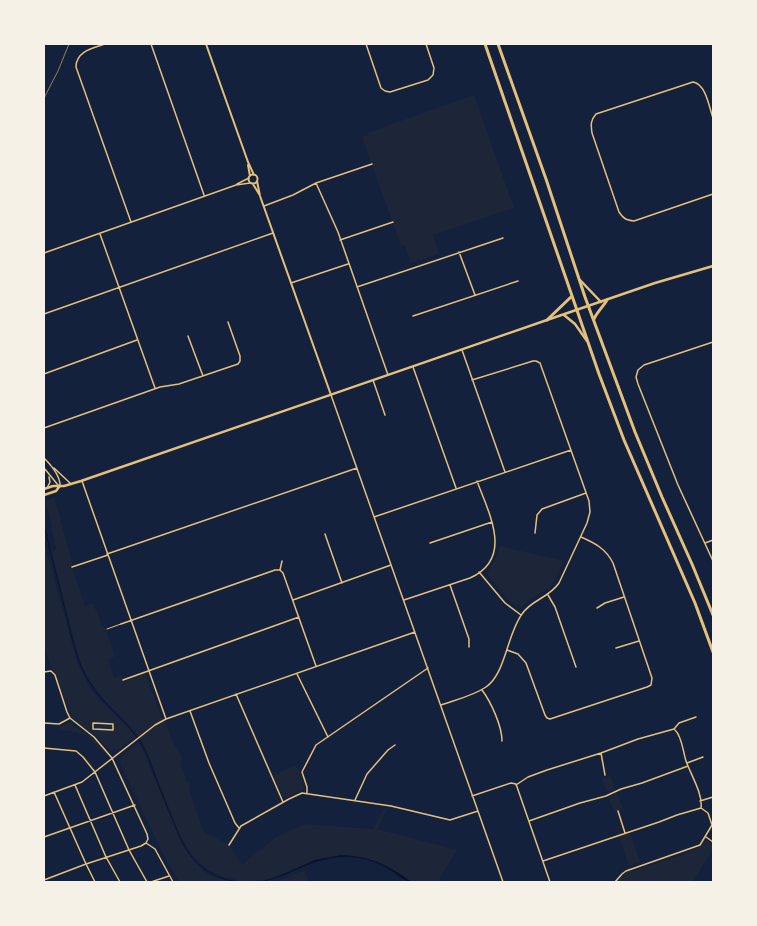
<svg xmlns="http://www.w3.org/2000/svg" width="757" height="926" viewBox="0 0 757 926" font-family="Commissioner,sans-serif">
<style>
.green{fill:#1d2539}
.water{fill:#0b132b}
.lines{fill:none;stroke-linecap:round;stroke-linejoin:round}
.stream{stroke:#0b132b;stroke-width:1}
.service{stroke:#e5c07b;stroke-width:1}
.pedestrian{stroke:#e5c07b;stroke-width:1.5}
.minor{stroke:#e5c07b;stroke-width:1.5}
.tertiary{stroke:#e5c07b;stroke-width:2}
.secondary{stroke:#e5c07b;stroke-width:2.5}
.trunk{stroke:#e5c07b;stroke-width:3}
.rail{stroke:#918062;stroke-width:1}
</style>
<rect width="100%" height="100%" fill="#14213d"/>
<path class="green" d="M 474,95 L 514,208 L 433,235 L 439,254 L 411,263 L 405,245 L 401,246 L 362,137 L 368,135 L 367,133 Z
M 54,496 L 72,562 L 73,571 L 85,606 L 93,603 L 102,626 L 104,626 L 115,656 L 108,660 L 114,678 L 122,675 L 124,682 L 145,673 L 161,716 L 166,723 L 171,738 L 183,760 L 180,762 L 184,772 L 186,782 L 189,782 L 190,793 L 204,832 L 229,845 L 242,865 L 276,837 L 305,824 L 373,829 L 384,809 L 387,809 L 377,829 L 457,850 L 439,879 L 443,882 L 412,882 L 391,868 L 376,861 L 341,855 L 315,860 L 269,879 L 245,882 L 238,881 L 229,877 L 226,878 C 203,869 191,857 180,835 L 142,741 L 135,731 L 102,697 L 86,675 L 80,662 L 52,553 L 56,549 L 48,509 L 45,501 L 52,499 Z
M 44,542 L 77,662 C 82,672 86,683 93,692 C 106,708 123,721 136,737 L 117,750 L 111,751 L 92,732 L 80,725 L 71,716 L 54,670 L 51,666 L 44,646 Z
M 500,546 L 564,561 L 555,580 L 549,588 L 529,600 L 521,607 L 517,607 L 507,599 L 488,575 C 488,568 498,557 500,546 Z
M 71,722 L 78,729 L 93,738 L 107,753 L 106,755 C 89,736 86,732 60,730 L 60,726 Z
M 139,742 L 182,844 C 189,856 199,870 212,876 C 217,878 224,880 230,882 L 179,882 L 161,850 L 120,763 L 122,756 Z
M 295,766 L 300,771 L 300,775 L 304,788 L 301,791 L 285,798 L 281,794 L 273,775 Z
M 610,776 L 615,789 L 607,791 L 602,779 Z
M 617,793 L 623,809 L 614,812 L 608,797 Z
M 630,833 L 640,862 L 629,866 L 619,837 Z
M 707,840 L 713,843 L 713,849 L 692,882 L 639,882 L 638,881 L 619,882 L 619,879 L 625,873 L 686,854 L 688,852 L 698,848 Z
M 304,870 L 309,882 L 275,882 Z"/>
<path class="water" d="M 341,855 C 370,856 388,865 412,882 C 403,882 393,871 385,867 C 349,849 321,858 287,874 L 286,873 L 315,860 Z"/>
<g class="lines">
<path class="stream" d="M 44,525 C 51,555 59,584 66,614 C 72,636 76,660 88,680 C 104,708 132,722 147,754 C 154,773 161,792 169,811 C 184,848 193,873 236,882
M 262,882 L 286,874"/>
<path class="service" d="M 107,629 L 121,624"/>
<path class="pedestrian" d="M 93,723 L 113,724 L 113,730 L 93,729 Z"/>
<path class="minor" d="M 105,44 C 93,48 76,51 76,67 L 131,222
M 151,44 L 204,195
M 366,44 L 381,88 L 385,91 L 390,92 L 428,80 L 433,75 L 434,68 L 426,44
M 713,118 C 709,107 706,84 693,82 L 596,114 C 590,121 591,125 592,133 L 619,212 C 624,219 626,220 634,221 L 713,194
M 316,183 L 338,232 L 388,375
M 237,184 L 249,178
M 264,206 L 293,195 L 316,183 L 372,164
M 100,234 L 155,388
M 340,240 L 393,222
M 459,252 L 475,295
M 44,253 L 205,196 L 236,185 L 250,183
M 291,283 L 348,264
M 357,287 L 503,238
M 44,314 L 273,233
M 413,316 L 518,281
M 188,336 L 203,376
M 713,342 L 644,365 L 638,370 L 636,377 L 638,384 L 678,485 L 713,561
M 462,350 L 505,472
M 413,367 L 456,488
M 44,374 L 137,340
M 373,380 L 385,415
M 331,395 L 503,882
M 44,428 L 160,387 L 179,384 L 238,364 L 240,361 L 240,356 L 228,322
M 44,458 C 51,465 61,476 60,487
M 44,468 L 58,485
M 54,468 L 70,483
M 82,481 L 166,719
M 47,488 L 50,482 L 49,477
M 374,517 L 571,450
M 535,533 L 537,515 L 542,509 L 586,493
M 325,534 L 342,583
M 430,543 L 492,522
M 705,543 L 713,540
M 107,554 L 357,468
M 282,561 L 280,570 L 283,573 L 316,666
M 72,567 L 108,555
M 479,572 L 505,603 L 521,615
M 450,585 L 469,639 L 469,647
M 548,595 L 555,607 L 576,667
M 293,600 L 391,565
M 404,600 L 470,578 C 514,558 489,514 477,481
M 597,608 L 605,603 L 624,597
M 121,624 L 275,570 L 280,570
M 616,648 L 639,641
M 507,650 L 518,654 L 526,663 L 545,715 L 547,718 L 550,719 L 647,687 L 651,685 L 652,678 L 613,563 C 606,549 595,543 581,537
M 44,672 L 51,671 L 55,675 L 67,712 L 70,718 L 94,737 L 112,758 L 147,834 L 148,839 L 146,843
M 297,674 L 328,737
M 123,680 L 299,617
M 482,690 C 491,702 502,726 502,741
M 236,694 L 283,802
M 441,705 C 455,700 473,696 486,687 C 506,673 507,634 522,614 C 531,600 549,598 559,583 L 587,523 L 590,512 L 589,501 L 540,363 L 536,361 L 533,361 L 472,380
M 190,711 L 209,763 L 235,823 L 239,828
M 44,712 L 44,719
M 44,723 L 59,724 L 70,718
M 674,729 L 679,723 L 696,717
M 675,730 C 682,736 683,752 686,761 C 691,775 703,794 701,808
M 44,748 L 76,751 L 83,757 L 95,772 L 129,850 L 147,882
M 601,753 L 605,775
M 687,763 L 703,757
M 75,785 L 106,857 L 120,882
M 516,785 L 528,777 L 547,770 L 601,753 L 638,739 L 674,729
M 54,792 L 86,864 L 95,882
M 307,793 L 307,787 L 302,772 L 316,745 L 428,668
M 44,796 L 82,782 L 155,725 L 166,719 L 415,632
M 472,796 L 511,783 L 516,784 L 550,882
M 355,800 L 367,774 L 388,750 L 395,745
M 700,801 L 713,797
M 618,811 L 625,833
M 529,821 L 580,803 L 606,796 L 621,789 L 642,783 L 688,766
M 44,837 L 135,805
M 706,837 L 713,842
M 146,843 L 155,849 L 173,882
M 229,845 L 241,826 L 289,799 L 302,793 L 391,806 L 450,820 L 478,811
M 543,861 L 659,822 L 677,815 L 701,808
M 44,880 L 86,864 L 141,846 L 146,843
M 151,882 L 169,876
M 615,882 L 622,874 L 626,871 L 700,845 L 712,825 L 708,813 L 701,808"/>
<path class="tertiary" d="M 206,44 L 248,162 L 254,175
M 248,165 L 250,176
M248.5 179a4.5 4.5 0 1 1 9 0a4.5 4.5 0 1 1-9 0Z
M 257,181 L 260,196 L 331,395
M 253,184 L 259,194"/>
<path class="secondary" d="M 580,280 L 601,302
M 564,315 L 575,324 L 587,341
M 44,489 L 53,486 L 64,486 L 81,481 L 547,320 L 655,283 L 713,266
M 44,495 L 56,491 L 59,487"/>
<path class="trunk" d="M 485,44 L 599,374 L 624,440 L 695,603 L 713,652
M 498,44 L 546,179 L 585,297 L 635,432 L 662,497 L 692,564 L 713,615
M 594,319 C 597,312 603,307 607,300
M 547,320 L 572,296"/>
<path class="rail" d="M 44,98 L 58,71 L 69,44"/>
</g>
<rect width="757" height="926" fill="none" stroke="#f6f1e7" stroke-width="90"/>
</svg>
